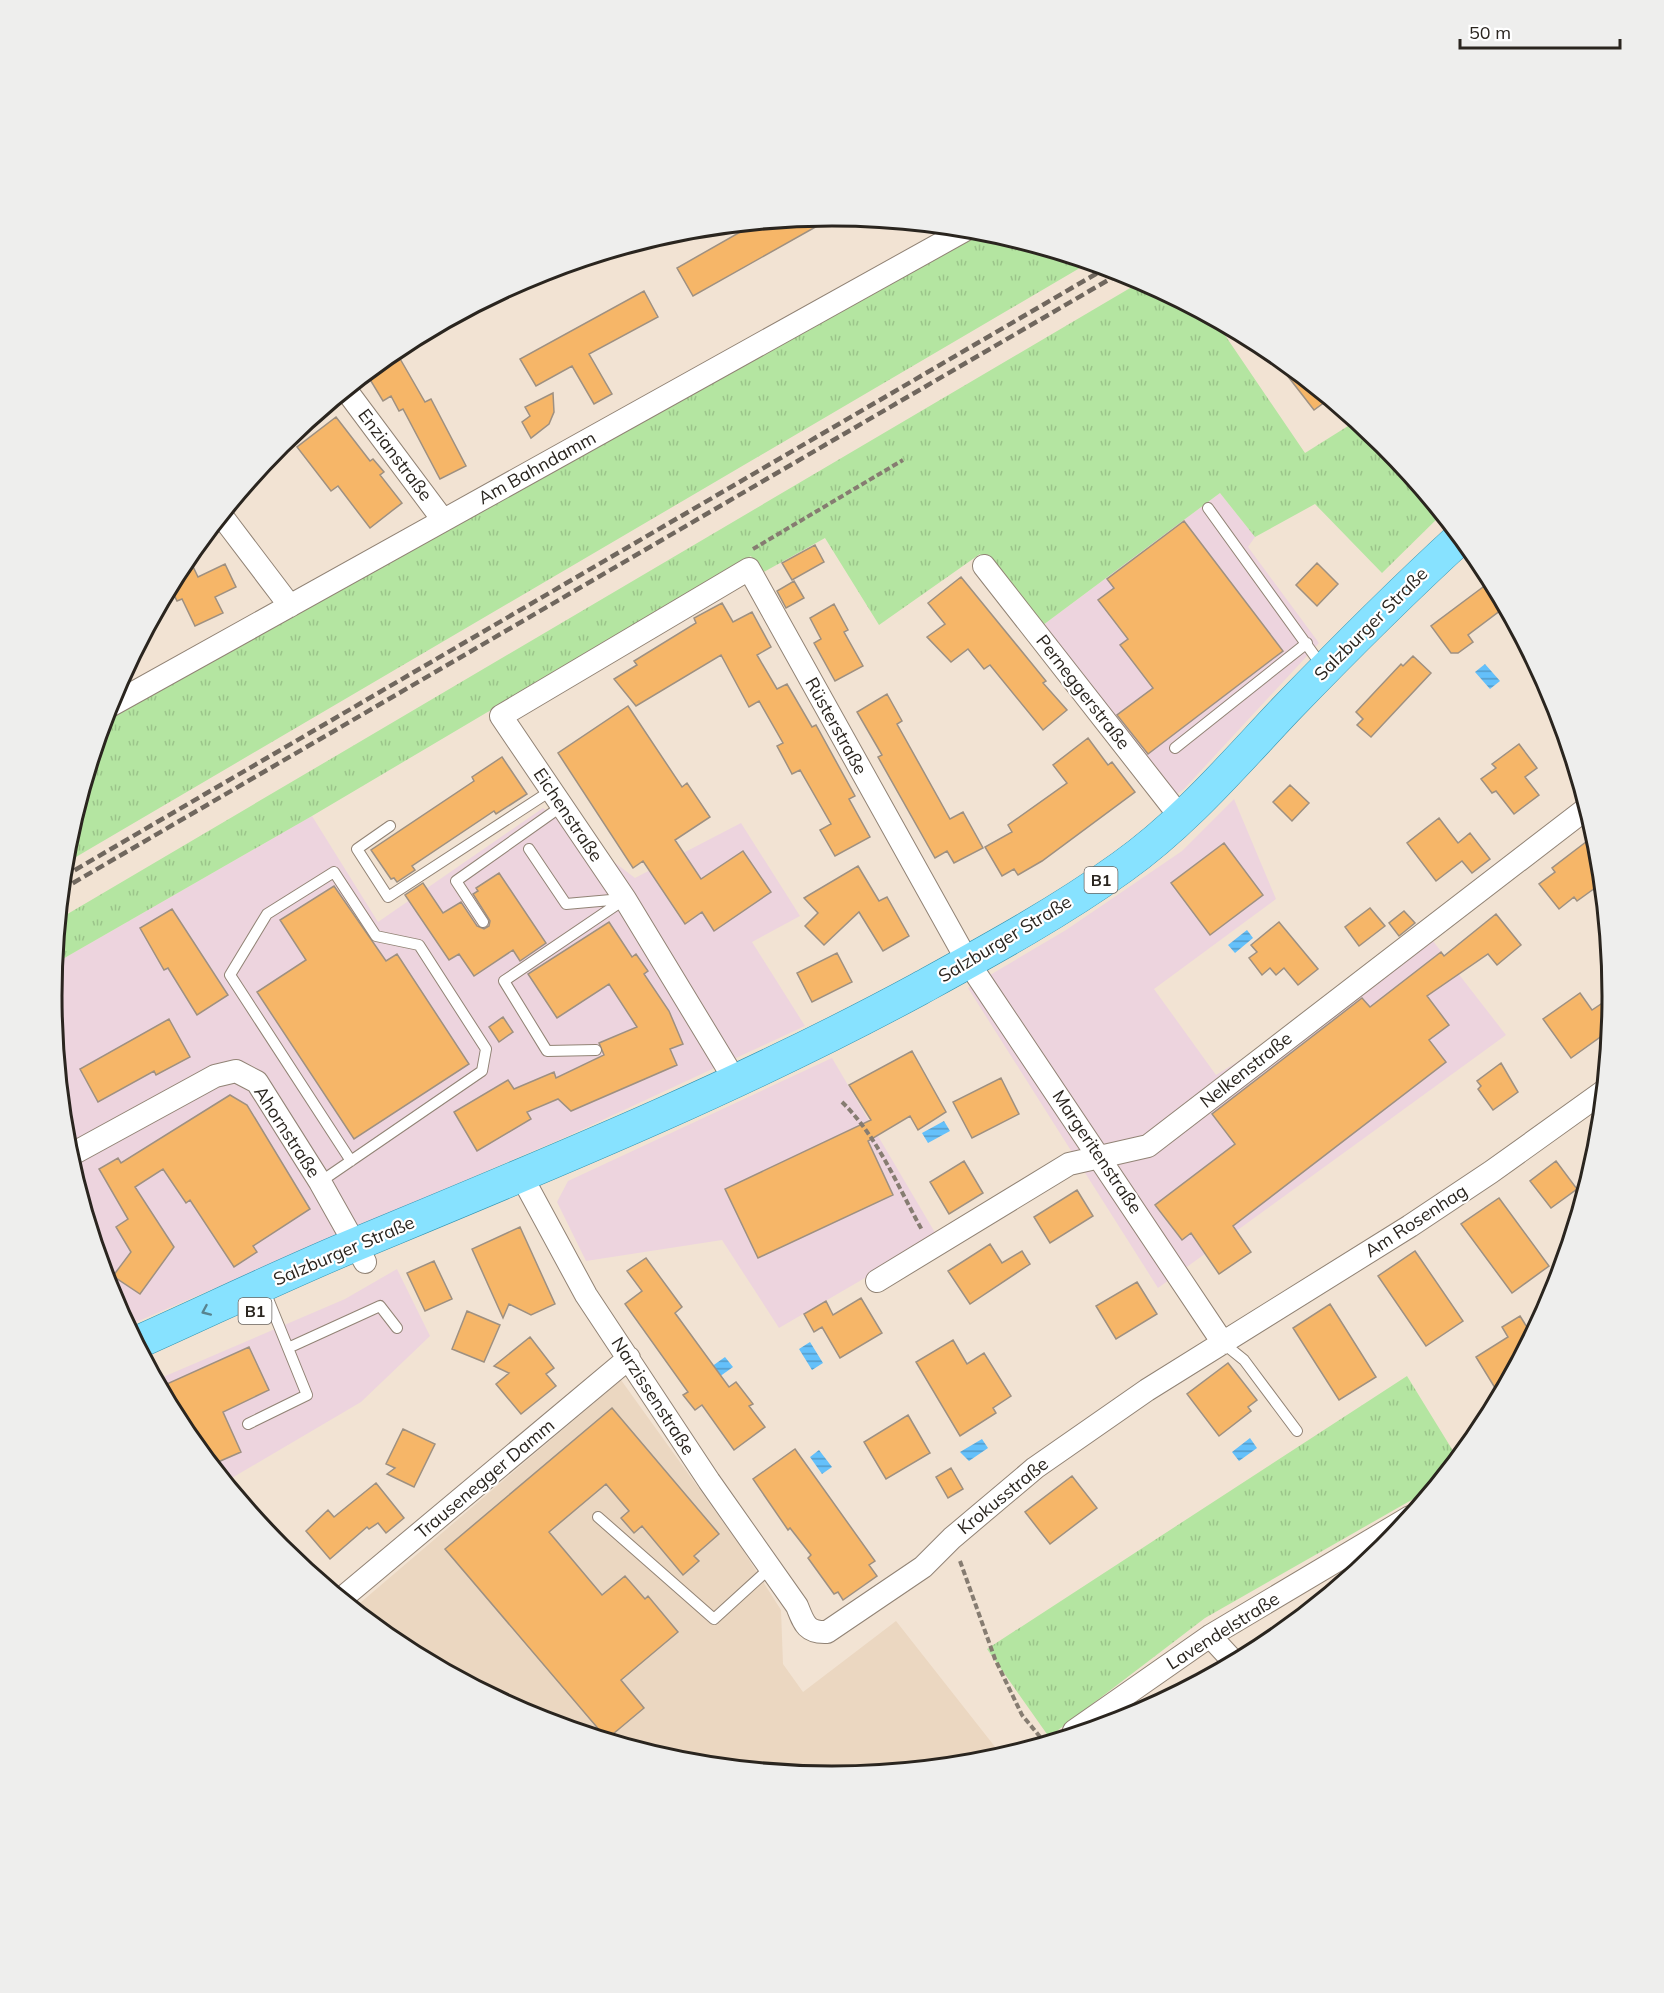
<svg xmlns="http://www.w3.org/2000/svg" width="1664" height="1993" viewBox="0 0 1664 1993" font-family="Mulish,sans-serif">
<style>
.commercial{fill:#edd4de}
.built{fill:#ebd7c1}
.grass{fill:url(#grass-tufts)}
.water{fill:url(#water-rules)}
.building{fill:#f6b668;stroke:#9e9081;stroke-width:1.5}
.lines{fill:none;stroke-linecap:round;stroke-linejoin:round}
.lane-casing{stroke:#918375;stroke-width:12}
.street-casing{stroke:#918375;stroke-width:24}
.primary-casing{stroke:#3294b1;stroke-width:34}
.path{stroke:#867c71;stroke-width:4;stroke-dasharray:6 3;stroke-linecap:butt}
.lane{stroke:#fff;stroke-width:10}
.street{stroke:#fff;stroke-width:22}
.primary{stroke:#87e2ff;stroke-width:33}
.rail{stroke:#70675e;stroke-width:4.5;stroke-dasharray:9 4.5;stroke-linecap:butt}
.oneway{stroke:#58848f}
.labels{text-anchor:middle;stroke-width:4.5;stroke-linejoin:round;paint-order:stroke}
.shield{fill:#fff;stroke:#6a6662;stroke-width:1.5}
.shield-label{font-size:16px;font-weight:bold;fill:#2a251f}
.street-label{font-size:18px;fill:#2a251f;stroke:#fff}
.rim{fill:none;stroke:#2a251f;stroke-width:3}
</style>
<defs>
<pattern id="grass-tufts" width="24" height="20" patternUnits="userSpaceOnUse" patternTransform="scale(1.5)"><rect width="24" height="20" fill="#b4e5a1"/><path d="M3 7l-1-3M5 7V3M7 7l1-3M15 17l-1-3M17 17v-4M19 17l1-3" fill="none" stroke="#9bc48a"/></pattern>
<pattern id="water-rules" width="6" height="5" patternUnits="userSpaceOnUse" patternTransform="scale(1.5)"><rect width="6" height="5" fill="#64c0fa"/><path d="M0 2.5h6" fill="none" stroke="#539cca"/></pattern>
</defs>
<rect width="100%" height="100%" fill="#f2e3d3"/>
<path class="commercial" d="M 1220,493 L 1255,537 L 1248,547 L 1319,643 L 1184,789 L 1160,806 L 1035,631 Z
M 1234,799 L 1276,899 L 1154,989 L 1216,1075 L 1433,941 L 1506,1035 L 1158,1288 L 968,988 L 1066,930 L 1182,851 Z
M 543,808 L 635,878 L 741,823 L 800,916 L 752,942 L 805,1026 L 568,1136 L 127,1326 L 110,1295 L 66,1149 L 51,996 L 54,964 L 312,816 L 378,922 Z
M 832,1058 L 937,1236 L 779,1328 L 722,1240 L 586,1261 L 557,1202 L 568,1181 Z
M 397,1269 L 430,1336 L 361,1402 L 225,1482 L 182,1430 L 156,1380 L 345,1299 Z"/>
<path class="built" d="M 621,1380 L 741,1547 L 781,1610 L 783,1664 L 803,1692 L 896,1621 L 1003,1757 L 984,1763 L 832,1777 L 679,1762 L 533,1718 L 398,1646 L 353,1609 Z"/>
<path class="grass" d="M 977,230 L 1090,262 L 64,864 L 66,844 L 106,713 Z
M 1142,281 L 1214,319 L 1305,453 L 1356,421 L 1384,444 L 1442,514 L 1382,573 L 1315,504 L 1255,537 L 1220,493 L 1035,631 L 980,554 L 879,625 L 825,538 L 760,574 L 751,556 L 312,816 L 54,964 L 59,919 Z
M 1407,1376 L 1458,1459 L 1436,1486 L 1205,1618 L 1049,1737 L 987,1649 Z"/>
<path class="water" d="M 1485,664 L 1500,681 L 1490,689 L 1475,672 Z
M 1247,930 L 1253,938 L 1235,953 L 1228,945 Z
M 944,1121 L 950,1131 L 928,1143 L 922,1133 Z
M 810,1342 L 823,1363 L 812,1370 L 799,1349 Z
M 725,1357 L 733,1367 L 712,1382 L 704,1372 Z
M 1250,1438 L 1257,1448 L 1239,1461 L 1232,1452 Z
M 982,1439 L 988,1448 L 969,1461 L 960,1452 Z
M 819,1450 L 832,1467 L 822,1474 L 810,1457 Z"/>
<path class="building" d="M 835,216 L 693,296 L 677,268 L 756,223 Z
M 644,291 L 658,317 L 589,354 L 612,394 L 594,404 L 572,366 L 536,386 L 520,359 Z
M 395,350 L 425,402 L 431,399 L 466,466 L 440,479 L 403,409 L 399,411 L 391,396 L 383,401 L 366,373 Z
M 1288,366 L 1322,393 L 1329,399 L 1314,410 L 1283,370 Z
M 553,393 L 554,412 L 549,424 L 531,438 L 522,422 L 530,416 L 525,407 Z
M 336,417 L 370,461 L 373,459 L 384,472 L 380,475 L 402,503 L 370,528 L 338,486 L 331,491 L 297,447 Z
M 1184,521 L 1283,651 L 1148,754 L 1117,715 L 1153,688 L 1120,645 L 1128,639 L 1098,600 L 1114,588 L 1107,579 Z
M 815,545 L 824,562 L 792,580 L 782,563 Z
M 188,556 L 198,577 L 225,564 L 236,587 L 215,597 L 223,613 L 195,626 L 182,599 L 177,601 L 170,587 Z
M 1317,563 L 1338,584 L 1317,606 L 1296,585 Z
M 961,577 L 1046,681 L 1043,683 L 1067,710 L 1043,730 L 990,665 L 984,669 L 968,649 L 951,662 L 927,637 L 945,624 L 928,603 Z
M 794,581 L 804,598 L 786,608 L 777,591 Z
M 1491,581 L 1505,607 L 1468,635 L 1473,642 L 1458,653 L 1451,653 L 1431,626 Z
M 722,603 L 733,622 L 752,612 L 771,647 L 757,655 L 777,689 L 787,684 L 812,727 L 816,725 L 855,796 L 849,799 L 870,837 L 835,856 L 820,830 L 831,824 L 800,770 L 792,774 L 777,746 L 783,743 L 759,701 L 749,707 L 721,655 L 636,706 L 614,679 L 637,665 L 634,661 L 696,623 L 694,618 Z
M 834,604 L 848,630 L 844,632 L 863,666 L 835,681 L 814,643 L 821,639 L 810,618 Z
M 1413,656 L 1431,673 L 1371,737 L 1357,725 L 1363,719 L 1356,712 L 1401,664 L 1403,666 Z
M 887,694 L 902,721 L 897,724 L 950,819 L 963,812 L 983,848 L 954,863 L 947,851 L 935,858 L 878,757 L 882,755 L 857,712 Z
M 628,706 L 682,787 L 687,783 L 710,817 L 675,840 L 701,879 L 743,851 L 771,892 L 714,931 L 702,912 L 685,924 L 643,861 L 633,868 L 558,753 Z
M 1088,738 L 1108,765 L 1112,762 L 1135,792 L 1042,861 L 1018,875 L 1014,869 L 1002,876 L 985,847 L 1012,832 L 1008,825 L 1067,783 L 1053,765 Z
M 1519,744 L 1537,768 L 1525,777 L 1539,795 L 1514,814 L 1496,791 L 1492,793 L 1481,779 L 1496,768 L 1492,764 Z
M 502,757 L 527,794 L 496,814 L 494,811 L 412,866 L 415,870 L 397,882 L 394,878 L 391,879 L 371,850 L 474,781 L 472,777 Z
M 1290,785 L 1309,803 L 1292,821 L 1273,802 Z
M 1439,818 L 1458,843 L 1470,833 L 1490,859 L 1472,873 L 1462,861 L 1436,881 L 1407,843 Z
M 1595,835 L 1602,883 L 1577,901 L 1574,897 L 1559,909 L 1539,884 L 1555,872 L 1552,868 Z
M 1224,843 L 1263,895 L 1210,935 L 1171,883 Z
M 858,866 L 879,901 L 887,897 L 909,936 L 883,951 L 859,912 L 824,945 L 805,926 L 818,913 L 804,898 Z
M 499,873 L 546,943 L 520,961 L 513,950 L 474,976 L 459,954 L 449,960 L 405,895 L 423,883 L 443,913 L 461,902 L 477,926 L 484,929 L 489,926 L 490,921 L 473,894 L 478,891 L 476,888 Z
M 334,886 L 386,961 L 397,954 L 469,1064 L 354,1139 L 257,992 L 306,960 L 280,920 Z
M 1370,908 L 1385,926 L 1359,946 L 1345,927 Z
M 172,909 L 228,995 L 197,1015 L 168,968 L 164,970 L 140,928 Z
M 1404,911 L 1415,923 L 1399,936 L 1389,923 Z
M 1496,914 L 1521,945 L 1497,965 L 1488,954 L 1427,996 L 1449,1025 L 1429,1040 L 1446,1062 L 1233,1226 L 1251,1252 L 1219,1274 L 1191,1233 L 1182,1240 L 1155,1205 L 1235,1144 L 1212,1114 L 1362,998 L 1370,1007 L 1441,952 L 1444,956 Z
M 609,922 L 632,957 L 636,954 L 648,971 L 644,974 L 669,1011 L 683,1044 L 670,1049 L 677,1065 L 571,1111 L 558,1099 L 527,1112 L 531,1119 L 477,1151 L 454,1112 L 508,1080 L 514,1089 L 554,1072 L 556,1078 L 604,1055 L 599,1043 L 637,1027 L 609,984 L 557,1018 L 528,974 Z
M 1279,922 L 1318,969 L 1298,985 L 1284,968 L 1276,975 L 1270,968 L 1262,975 L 1249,958 L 1257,952 L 1251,945 Z
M 837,953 L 852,982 L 812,1002 L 797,973 Z
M 1580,993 L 1592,1010 L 1613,996 L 1610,1030 L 1571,1058 L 1543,1019 Z
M 503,1017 L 513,1032 L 499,1042 L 489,1027 Z
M 169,1019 L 190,1057 L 156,1075 L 154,1071 L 98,1102 L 80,1069 Z
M 912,1051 L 946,1112 L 918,1130 L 910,1116 L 868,1141 L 893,1195 L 758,1258 L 725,1189 L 871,1120 L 849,1085 Z
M 1501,1063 L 1518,1092 L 1493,1110 L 1478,1089 L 1481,1086 L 1477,1081 Z
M 1001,1078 L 1019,1114 L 972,1138 L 953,1102 Z
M 230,1095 L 247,1105 L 310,1209 L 253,1246 L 257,1252 L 234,1267 L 190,1200 L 186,1203 L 163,1169 L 135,1187 L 174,1247 L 140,1294 L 113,1276 L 131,1252 L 116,1227 L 128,1219 L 99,1169 L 118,1158 L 121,1163 Z
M 964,1161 L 983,1193 L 949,1214 L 930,1182 Z
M 1556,1161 L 1577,1189 L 1551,1208 L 1530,1181 Z
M 1077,1190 L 1093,1216 L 1050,1243 L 1034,1217 Z
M 1499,1198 L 1549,1266 L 1512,1293 L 1461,1224 Z
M 520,1227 L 555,1304 L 531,1315 L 509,1304 L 503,1318 L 472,1249 Z
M 990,1244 L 1002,1263 L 1022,1251 L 1030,1264 L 970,1304 L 948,1271 Z
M 1415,1251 L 1463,1321 L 1426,1346 L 1378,1276 Z
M 646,1258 L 682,1307 L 675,1313 L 729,1387 L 736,1382 L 753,1404 L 749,1406 L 765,1427 L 734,1450 L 702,1405 L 695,1410 L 683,1395 L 688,1392 L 625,1304 L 642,1291 L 627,1271 Z
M 434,1261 L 452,1299 L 425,1311 L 407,1273 Z
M 1137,1282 L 1157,1314 L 1116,1339 L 1096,1306 Z
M 861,1298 L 882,1333 L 840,1358 L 822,1327 L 814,1332 L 804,1314 L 826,1301 L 833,1315 Z
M 1330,1304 L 1376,1377 L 1339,1400 L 1293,1328 Z
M 467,1311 L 500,1325 L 484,1362 L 452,1349 Z
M 1520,1316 L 1532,1335 L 1517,1348 L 1522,1355 L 1500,1396 L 1476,1357 L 1508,1337 L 1502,1327 Z
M 530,1337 L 554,1368 L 546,1374 L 556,1386 L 521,1414 L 496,1384 L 509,1373 L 494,1366 Z
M 953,1340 L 967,1364 L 984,1353 L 1011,1396 L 993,1408 L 996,1413 L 960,1436 L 916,1362 Z
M 249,1347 L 269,1390 L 223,1412 L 241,1452 L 211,1465 L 182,1430 L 160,1387 Z
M 1228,1363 L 1257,1400 L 1248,1407 L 1251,1411 L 1219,1436 L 1187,1394 Z
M 612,1408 L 719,1534 L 694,1556 L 699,1561 L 683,1575 L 642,1526 L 634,1533 L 621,1518 L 629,1511 L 606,1484 L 549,1532 L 602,1595 L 625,1576 L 645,1599 L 648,1596 L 678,1632 L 621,1680 L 644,1708 L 607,1739 L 445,1549 Z
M 908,1415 L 930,1453 L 886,1479 L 864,1442 Z
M 403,1429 L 435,1444 L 414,1487 L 387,1474 L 395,1468 L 386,1464 Z
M 795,1449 L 875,1561 L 869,1565 L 877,1576 L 843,1600 L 838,1592 L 834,1594 L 808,1558 L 811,1555 L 790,1528 L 788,1530 L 753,1479 Z
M 951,1468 L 963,1489 L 948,1498 L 936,1477 Z
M 1072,1476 L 1097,1508 L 1050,1544 L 1025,1512 Z
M 376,1483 L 404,1518 L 386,1533 L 378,1523 L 369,1529 L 367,1527 L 330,1559 L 306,1531 L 328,1510 L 334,1517 Z"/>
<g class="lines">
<defs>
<path id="lane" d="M 1208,508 L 1322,666
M 1175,748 L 1307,643
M 390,826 L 357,849 L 388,897 L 552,790
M 529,849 L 566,904 L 622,899
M 483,922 L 456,881 L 562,806
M 596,1050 L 547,1051 L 504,981 L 625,899
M 320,1182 L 482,1071 L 486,1049 L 419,945 L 376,936 L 334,872 L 267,914 L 230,975 L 351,1161
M 1223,1343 L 1244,1360 L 1297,1431
M 288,1348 L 380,1306 L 397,1328
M 248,1424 L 307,1395 L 264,1289
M 598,1517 L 714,1619 L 770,1568"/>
<path id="street" d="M 346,390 L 443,520
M 221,515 L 290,606
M 984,566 L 1182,819
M 108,707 L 967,229
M 736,1082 L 625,899 L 501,716 L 749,569 L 968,962 L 1223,1343
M 76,1152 L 215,1076 L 236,1071 L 257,1082 L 320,1182 L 365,1262
M 522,1177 L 586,1295 L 709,1481 L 797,1606 C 804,1624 807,1633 827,1632 L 923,1567 L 952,1538 L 1035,1468 L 1147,1390 L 1410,1226 L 1491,1172 L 1604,1091
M 877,1281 L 1069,1164 L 1148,1146 L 1587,808
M 341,1599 L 629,1358
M 1210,1636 L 1235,1663
M 1072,1736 L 1074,1731 L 1210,1636 L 1410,1517"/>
<path id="primary" d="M 136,1343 C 210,1310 284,1274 359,1243 C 549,1164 738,1087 919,989 C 988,951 1058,913 1122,867 C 1184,823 1234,764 1286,709 C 1343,650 1400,593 1461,537"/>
</defs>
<use href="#lane" class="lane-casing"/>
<use href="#street" class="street-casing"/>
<use href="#primary" class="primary-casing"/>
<path class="path" d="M 753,549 L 903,460
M 842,1102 C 878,1137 898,1187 922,1230
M 960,1561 L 995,1659 L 1022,1715 L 1046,1744"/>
<use href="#lane" class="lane"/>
<use href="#street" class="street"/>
<use href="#primary" class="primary"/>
<path class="rail" d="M 63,877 L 1106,268
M 61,890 L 1122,272"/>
</g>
<defs><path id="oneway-chevron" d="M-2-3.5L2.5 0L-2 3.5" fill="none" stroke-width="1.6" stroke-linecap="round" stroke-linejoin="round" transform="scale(1.5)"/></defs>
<use class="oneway" href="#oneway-chevron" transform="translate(206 1311) rotate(156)"/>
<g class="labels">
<g class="shield">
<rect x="1084.5" y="867" width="33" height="26" rx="4.5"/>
<rect x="238.5" y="1298" width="33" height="26" rx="4.5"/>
</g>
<g class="shield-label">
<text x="1101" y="886">B1</text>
<text x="255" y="1317">B1</text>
</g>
<g class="street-label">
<text transform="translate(395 455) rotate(53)" y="6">Enzianstraße</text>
<text transform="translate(537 468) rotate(-29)" y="6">Am Bahndamm</text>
<text transform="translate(1371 624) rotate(-45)" y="6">Salzburger Straße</text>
<text transform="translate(1083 692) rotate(52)" y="6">Perneggerstraße</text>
<text transform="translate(836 726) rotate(61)" y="6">Rüsterstraße</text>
<text transform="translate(568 815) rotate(56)" y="6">Eichenstraße</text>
<text transform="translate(1005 939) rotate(-31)" y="6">Salzburger Straße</text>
<text transform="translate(1246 1070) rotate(-38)" y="6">Nelkenstraße</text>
<text transform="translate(287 1132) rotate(57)" y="6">Ahornstraße</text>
<text transform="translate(1097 1152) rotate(56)" y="6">Margeritenstraße</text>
<text transform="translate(1416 1221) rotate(-33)" y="6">Am Rosenhag</text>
<text transform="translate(344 1251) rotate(-23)" y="6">Salzburger Straße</text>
<text transform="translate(653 1396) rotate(57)" y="6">Narzissenstraße</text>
<text transform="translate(485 1479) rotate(-40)" y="6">Trausenegger Damm</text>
<text transform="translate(1003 1496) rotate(-39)" y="6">Krokusstraße</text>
<text transform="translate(1223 1631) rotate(-32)" y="6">Lavendelstraße</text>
</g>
</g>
<path d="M0 0H1664V1993H0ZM62 996a770 770 0 1 1 1540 0a770 770 0 1 1-1540 0Z" fill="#eeeeed" fill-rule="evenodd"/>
<path class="rim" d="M62 996a770 770 0 1 1 1540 0a770 770 0 1 1-1540 0Z"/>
<path d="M1460 39v9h160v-9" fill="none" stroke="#2a251f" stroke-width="3"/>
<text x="1469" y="39" font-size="18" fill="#2a251f" stroke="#ffffff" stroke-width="4.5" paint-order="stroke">50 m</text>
</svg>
